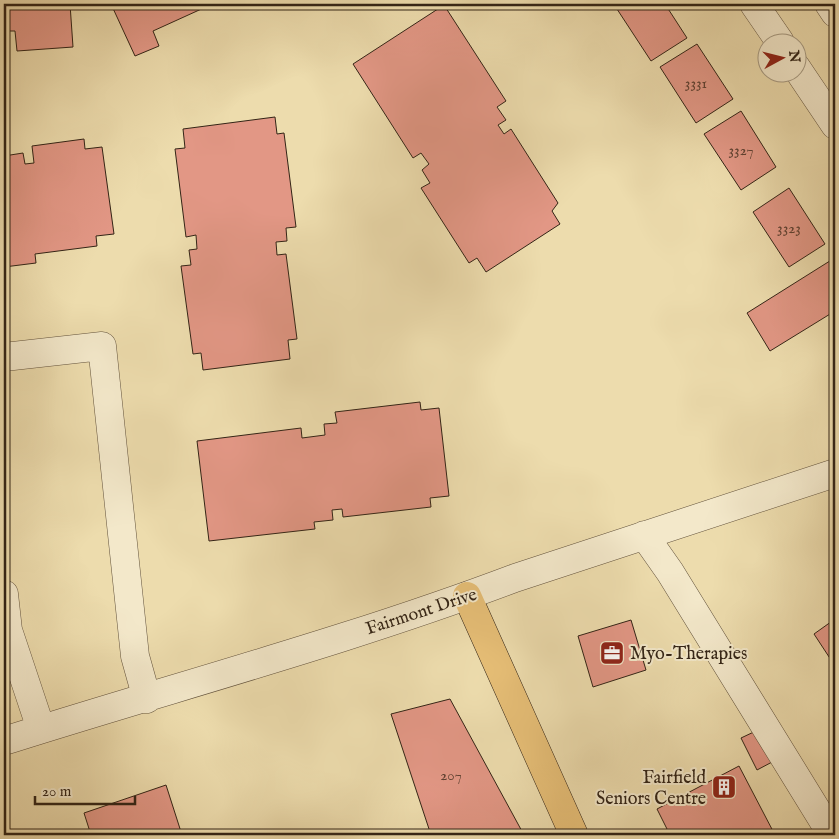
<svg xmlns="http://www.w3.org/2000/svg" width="839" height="839" viewBox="0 0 839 839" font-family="'IM FELL English',serif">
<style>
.building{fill:#e29785;stroke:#332416}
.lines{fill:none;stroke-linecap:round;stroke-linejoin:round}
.minor-casing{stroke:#62523c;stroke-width:29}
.highway-casing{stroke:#332416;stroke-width:29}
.minor{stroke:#f3e8ca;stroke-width:28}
.highway{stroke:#e6be76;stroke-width:28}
.labels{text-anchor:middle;stroke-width:4;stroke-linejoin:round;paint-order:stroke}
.number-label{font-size:15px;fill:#5f4132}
.street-label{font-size:18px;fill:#332416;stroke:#f3e8ca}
.poi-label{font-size:18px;fill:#332416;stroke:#f3e8ca;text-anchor:start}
</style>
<rect width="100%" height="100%" fill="#eddcad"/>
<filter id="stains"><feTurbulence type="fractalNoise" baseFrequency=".004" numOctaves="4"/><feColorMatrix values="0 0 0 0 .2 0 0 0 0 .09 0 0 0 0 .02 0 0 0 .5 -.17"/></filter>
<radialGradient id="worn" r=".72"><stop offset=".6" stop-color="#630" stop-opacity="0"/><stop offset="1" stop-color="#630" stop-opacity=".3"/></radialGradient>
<path class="building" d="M 4,4 L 70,4 L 73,47 L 17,51 L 15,31 L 4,31 Z
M 111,4 L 207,4 L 208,6 L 153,31 L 159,46 L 135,56 Z
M 618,4 L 665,4 L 687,38 L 651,61 L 615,6 Z
M 444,5 L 506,101 L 497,107 L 506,120 L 498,125 L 504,134 L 511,129 L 558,203 L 552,211 L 560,224 L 486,272 L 477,258 L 469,263 L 421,188 L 430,183 L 422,170 L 429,164 L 421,153 L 413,158 L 353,64 Z
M 697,44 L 733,99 L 696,123 L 660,67 Z
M 741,111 L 776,167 L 741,190 L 704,134 Z
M 275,117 L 277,134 L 284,133 L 296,227 L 286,228 L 287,241 L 276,242 L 277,255 L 286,254 L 297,339 L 288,340 L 290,359 L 203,370 L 201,353 L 193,354 L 181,266 L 191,265 L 189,250 L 197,249 L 196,235 L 186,237 L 175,149 L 185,148 L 183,129 Z
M 84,139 L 85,149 L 102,147 L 114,234 L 96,236 L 97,246 L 35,254 L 36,263 L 4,267 L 4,156 L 23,153 L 25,164 L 34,163 L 32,146 Z
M 789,188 L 825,244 L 789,267 L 753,212 Z
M 833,259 L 835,311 L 770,351 L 747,313 Z
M 420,402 L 421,410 L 439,408 L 449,496 L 430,498 L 431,507 L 343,517 L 342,509 L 332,510 L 333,520 L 314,522 L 315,529 L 209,541 L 197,441 L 301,428 L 302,438 L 325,435 L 324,424 L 337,423 L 335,412 Z
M 835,619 L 835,666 L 814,634 Z
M 631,620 L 646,670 L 593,687 L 578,636 Z
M 450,699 L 524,835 L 431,835 L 391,714 Z
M 758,730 L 774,761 L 757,770 L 741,738 Z
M 739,766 L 775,835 L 670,835 L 657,809 Z
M 166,785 L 182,835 L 91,835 L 84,813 Z"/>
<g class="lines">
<defs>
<path id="minor" d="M 754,4 L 780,42
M 829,4 L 835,13
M 796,67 L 835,125
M 4,357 L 102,346 L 135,656 L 147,699
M 644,535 L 670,572 L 832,835
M 4,594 L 8,630 L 41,729
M 4,741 C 174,687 348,641 515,578 L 835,473"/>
<path id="highway" d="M 467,596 L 574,835"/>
</defs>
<use href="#minor" class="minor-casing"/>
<use href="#highway" class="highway-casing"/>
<use href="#minor" class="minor"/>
<use href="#highway" class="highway"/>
</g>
<defs>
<symbol id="office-square" viewBox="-11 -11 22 22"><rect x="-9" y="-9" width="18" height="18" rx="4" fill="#8f2418" stroke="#f3e8ca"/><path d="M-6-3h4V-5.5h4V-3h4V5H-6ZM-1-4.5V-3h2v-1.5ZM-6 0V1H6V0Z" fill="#fff"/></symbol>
<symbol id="building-square" viewBox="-11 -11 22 22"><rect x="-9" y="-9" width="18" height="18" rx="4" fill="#8f2418" stroke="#f3e8ca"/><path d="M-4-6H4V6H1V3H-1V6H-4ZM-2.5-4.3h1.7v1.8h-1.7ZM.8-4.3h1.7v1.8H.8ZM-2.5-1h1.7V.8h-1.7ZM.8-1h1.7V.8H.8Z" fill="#fff"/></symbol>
</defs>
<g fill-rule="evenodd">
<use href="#office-square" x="598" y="639" width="28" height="28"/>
<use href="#building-square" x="710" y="773" width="28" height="28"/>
</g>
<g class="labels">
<g class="number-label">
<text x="696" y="88">3331</text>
<text x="741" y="155">3327</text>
<text x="789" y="233">3323</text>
<text x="451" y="780">207</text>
</g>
<g class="street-label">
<text transform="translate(421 611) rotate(-18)" y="6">Fairmont Drive</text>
</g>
<g class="poi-label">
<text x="630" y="659">Myo-Therapies</text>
<text x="706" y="783" text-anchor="end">Fairfield<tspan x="706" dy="21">Seniors Centre</tspan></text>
</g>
</g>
<rect width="839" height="839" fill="none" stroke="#eddcad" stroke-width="20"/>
<rect x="5" y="5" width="829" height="829" fill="none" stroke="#332416" stroke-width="2.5"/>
<rect x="10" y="10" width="819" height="819" fill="none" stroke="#332416"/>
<g transform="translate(782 58) rotate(83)"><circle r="24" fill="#f3e8ca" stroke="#a69a82"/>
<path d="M0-4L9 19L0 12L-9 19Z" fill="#8f2418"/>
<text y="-8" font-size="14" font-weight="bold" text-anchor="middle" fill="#332416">N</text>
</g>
<path d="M35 796v8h100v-8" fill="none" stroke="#332416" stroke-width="2.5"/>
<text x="42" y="796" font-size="15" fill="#332416" stroke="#f3e8ca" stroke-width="4" paint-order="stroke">20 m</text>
<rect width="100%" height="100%" filter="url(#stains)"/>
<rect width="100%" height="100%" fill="url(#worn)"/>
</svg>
